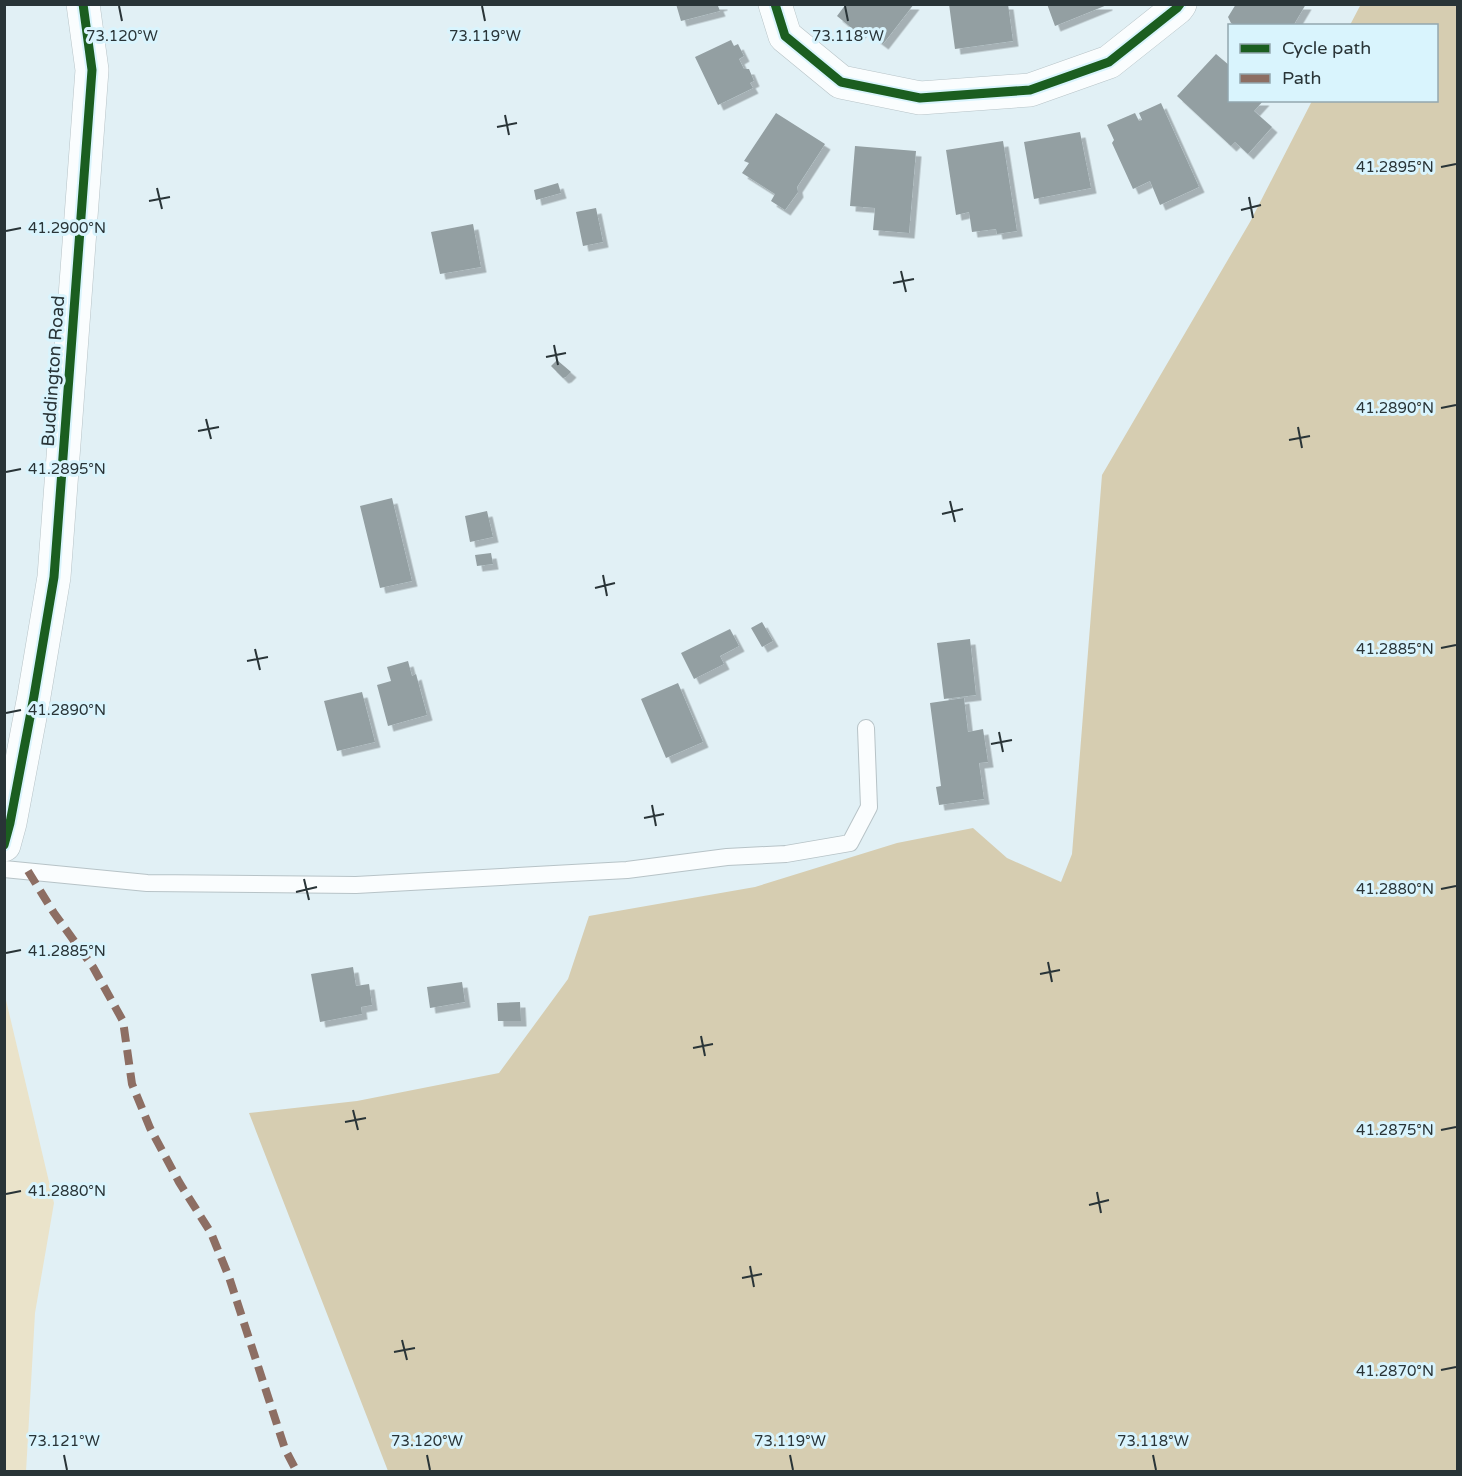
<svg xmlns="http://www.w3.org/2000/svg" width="1462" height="1476" viewBox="0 0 1462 1476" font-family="'Varela Round',sans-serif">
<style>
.green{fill:#eae3ca}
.forest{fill:#d6cdb1}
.building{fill:#939fa2;filter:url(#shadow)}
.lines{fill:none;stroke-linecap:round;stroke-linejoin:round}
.service-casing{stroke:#b7c3c7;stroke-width:18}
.minor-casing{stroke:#b7c3c7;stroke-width:34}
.tertiary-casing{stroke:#b7c3c7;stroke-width:34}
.service{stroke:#fafdfe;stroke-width:16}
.minor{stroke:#fafdfe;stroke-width:33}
.tertiary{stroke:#fafdfe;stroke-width:33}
.quiet{stroke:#8d6e63;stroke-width:8;stroke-dasharray:15 8;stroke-linecap:butt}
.cycleway-casing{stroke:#d9f4fd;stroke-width:13}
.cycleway{stroke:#1b5e20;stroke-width:9}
.ticks{fill:none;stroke:#293437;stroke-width:2}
.labels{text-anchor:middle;stroke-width:6;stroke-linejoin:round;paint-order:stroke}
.street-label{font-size:18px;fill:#293437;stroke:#d9f4fd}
.ticks-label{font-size:15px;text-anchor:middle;fill:#293437;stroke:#d9f4fd;stroke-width:6;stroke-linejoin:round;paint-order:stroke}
</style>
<defs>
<filter id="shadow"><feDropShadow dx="5.5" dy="5.5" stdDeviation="0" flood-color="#0004"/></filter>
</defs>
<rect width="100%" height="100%" fill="#e1f0f5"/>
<path class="green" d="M 4,999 L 6,1000 L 54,1203 L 35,1313 L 26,1472 L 4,1471 Z"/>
<path class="forest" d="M 1361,4 L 1457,5 L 1457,1471 L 388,1471 L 249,1113 L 357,1101 L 499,1073 L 568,979 L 589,916 L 755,887 L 897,843 L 973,828 L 1007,858 L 1061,882 L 1072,854 L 1102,475 L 1250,222 L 1312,101 L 1436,100 L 1436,26 L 1350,25 Z"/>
<path class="building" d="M 676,4 L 722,4 L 722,5 L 718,6 L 720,11 L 681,21 Z
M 846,4 L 914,4 L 883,44 L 863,29 L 859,34 L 837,16 Z
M 949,4 L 1008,4 L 1013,41 L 955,49 Z
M 1047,4 L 1107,4 L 1107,5 L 1055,26 Z
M 1236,4 L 1306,4 L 1293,26 L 1236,26 L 1231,23 L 1228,17 Z
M 731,40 L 734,46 L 738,44 L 744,56 L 739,59 L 744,69 L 749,69 L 754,81 L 750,83 L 753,88 L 718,105 L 695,57 Z
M 1216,54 L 1230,66 L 1230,100 L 1264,100 L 1254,111 L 1272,127 L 1248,154 L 1235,142 L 1231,146 L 1177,96 Z
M 1161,103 L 1199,187 L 1160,205 L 1150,181 L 1133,189 L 1112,143 L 1114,140 L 1107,125 L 1135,113 L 1139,121 L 1142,120 L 1139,113 Z
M 776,113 L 825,144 L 797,187 L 798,192 L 785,210 L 771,201 L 775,194 L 742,173 L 749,163 L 744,161 Z
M 1080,132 L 1091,188 L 1034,199 L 1024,142 Z
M 1003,141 L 1017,231 L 997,234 L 996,229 L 972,232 L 969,212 L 956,215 L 946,150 Z
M 855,146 L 916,151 L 909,233 L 873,230 L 875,208 L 850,206 Z
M 558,183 L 561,193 L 536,200 L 534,190 Z
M 596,208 L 603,242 L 583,246 L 576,212 Z
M 473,224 L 481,267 L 440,274 L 431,232 Z
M 557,360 L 571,372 L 566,377 L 563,378 L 551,366 Z
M 392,498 L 412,581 L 380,588 L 360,506 Z
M 487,511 L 493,537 L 470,542 L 465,516 Z
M 491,553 L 493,564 L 477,566 L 475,555 Z
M 762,622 L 773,641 L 762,647 L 751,628 Z
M 730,629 L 739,646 L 720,656 L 724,664 L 694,679 L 681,653 Z
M 970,639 L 976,695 L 944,699 L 937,643 Z
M 408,661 L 412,676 L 416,674 L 427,715 L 388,726 L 377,685 L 391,681 L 387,667 Z
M 678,683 L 703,742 L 666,758 L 641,699 Z
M 362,692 L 375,742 L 337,751 L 324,701 Z
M 964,698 L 968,732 L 983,729 L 988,762 L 979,763 L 984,799 L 939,805 L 936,787 L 941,786 L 930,703 Z
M 353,967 L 356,986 L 369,984 L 372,1005 L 361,1007 L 362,1014 L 320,1022 L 311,974 Z
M 462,982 L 465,1002 L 430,1008 L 427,987 Z
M 520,1002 L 521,1021 L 498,1021 L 497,1003 Z"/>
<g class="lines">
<defs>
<path id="service" d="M 4,869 L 147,883 L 356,885 L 627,870 L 727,857 L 786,854 L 850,843 L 869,807 L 866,728"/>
<path id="minor" d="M 775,4 L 785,36 L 841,82 L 920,98 L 1030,90 L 1109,62 L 1177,8 L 1180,4"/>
<path id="tertiary" d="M 4,845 L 10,823 L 34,696 L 54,577 L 92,70 L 83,4"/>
</defs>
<use href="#service" class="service-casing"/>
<use href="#minor" class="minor-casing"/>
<use href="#tertiary" class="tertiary-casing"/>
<use href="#service" class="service"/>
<use href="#minor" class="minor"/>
<use href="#tertiary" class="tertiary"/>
<path class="quiet" d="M 28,871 L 54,913 L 93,967 L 123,1021 L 132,1084 L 150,1128 L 179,1182 L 211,1233 L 229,1277 L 285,1449 L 297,1472"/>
<defs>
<path id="cycleway" d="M 775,4 L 785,36 L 841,82 L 920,98 L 1030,90 L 1109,62 L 1177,8 L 1180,4
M 4,845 L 10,823 L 34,696 L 54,577 L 92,70 L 83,4"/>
</defs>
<use href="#cycleway" class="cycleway-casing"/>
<use href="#cycleway" class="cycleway"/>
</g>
<path class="ticks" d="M 119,6 L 122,21M 482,6 L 485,21M 845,6 L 848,21M 505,115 L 509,135M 497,127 L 517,123M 1441,167 L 1456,164M 157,188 L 162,209M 1249,197 L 1253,218M 149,201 L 170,197M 1241,210 L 1261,205M 6,231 L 21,228M 901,271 L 906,292M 893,283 L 914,279M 554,345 L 558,365M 546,357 L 566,353M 1441,408 L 1456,405M 206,419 L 211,439M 1298,427 L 1302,448M 198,431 L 219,427M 1289,440 L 1310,436M 6,472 L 21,469M 950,501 L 955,522M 942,514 L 963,509M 603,575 L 607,596M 595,588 L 615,583M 1441,648 L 1456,645M 255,649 L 260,670M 247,661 L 268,657M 6,713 L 21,710M 999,732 L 1003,752M 991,744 L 1012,740M 652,805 L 656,826M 644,818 L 664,814M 304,879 L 309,900M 1441,889 L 1456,886M 296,892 L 317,887M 6,953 L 21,950M 1048,962 L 1052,982M 1040,974 L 1060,970M 701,1036 L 705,1056M 693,1048 L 713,1044M 353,1110 L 358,1130M 345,1122 L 366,1118M 1441,1130 L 1456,1127M 1097,1192 L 1101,1213M 6,1194 L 21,1191M 1089,1205 L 1109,1200M 750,1266 L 754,1287M 742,1278 L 762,1274M 402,1340 L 407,1360M 394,1352 L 415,1348M 1441,1370 L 1456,1367M 64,1455 L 67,1470M 427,1455 L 430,1470M 790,1455 L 793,1470M 1153,1455 L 1156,1470"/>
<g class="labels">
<g class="street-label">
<text transform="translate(53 371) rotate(-86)" y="6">Buddington Road</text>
</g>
</g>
<g class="ticks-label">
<text x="122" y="41">73.120°W</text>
<text x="485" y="41">73.119°W</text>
<text x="848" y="41">73.118°W</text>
<text x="1395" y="172">41.2895°N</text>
<text x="67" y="233">41.2900°N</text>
<text x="1395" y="413">41.2890°N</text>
<text x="67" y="474">41.2895°N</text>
<text x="1395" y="654">41.2885°N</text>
<text x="67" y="715">41.2890°N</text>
<text x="1395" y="894">41.2880°N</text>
<text x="67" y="956">41.2885°N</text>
<text x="1395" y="1135">41.2875°N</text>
<text x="67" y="1196">41.2880°N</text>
<text x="1395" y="1376">41.2870°N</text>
<text x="64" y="1446">73.121°W</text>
<text x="427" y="1446">73.120°W</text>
<text x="790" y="1446">73.119°W</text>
<text x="1153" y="1446">73.118°W</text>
</g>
<rect width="1462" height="1476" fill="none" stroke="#293437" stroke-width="12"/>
<rect x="1228" y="24" width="210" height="78" fill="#d9f4fd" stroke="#93a7ae" stroke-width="1.5"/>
<rect x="1240" y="44" width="30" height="9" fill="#1b5e20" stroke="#93a7ae" stroke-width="1.5"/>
<text x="1282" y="54" font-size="18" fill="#293437">Cycle path</text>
<rect x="1240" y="74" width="30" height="9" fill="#8d6e63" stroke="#93a7ae" stroke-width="1.5"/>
<text x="1282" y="84" font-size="18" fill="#293437">Path</text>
</svg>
